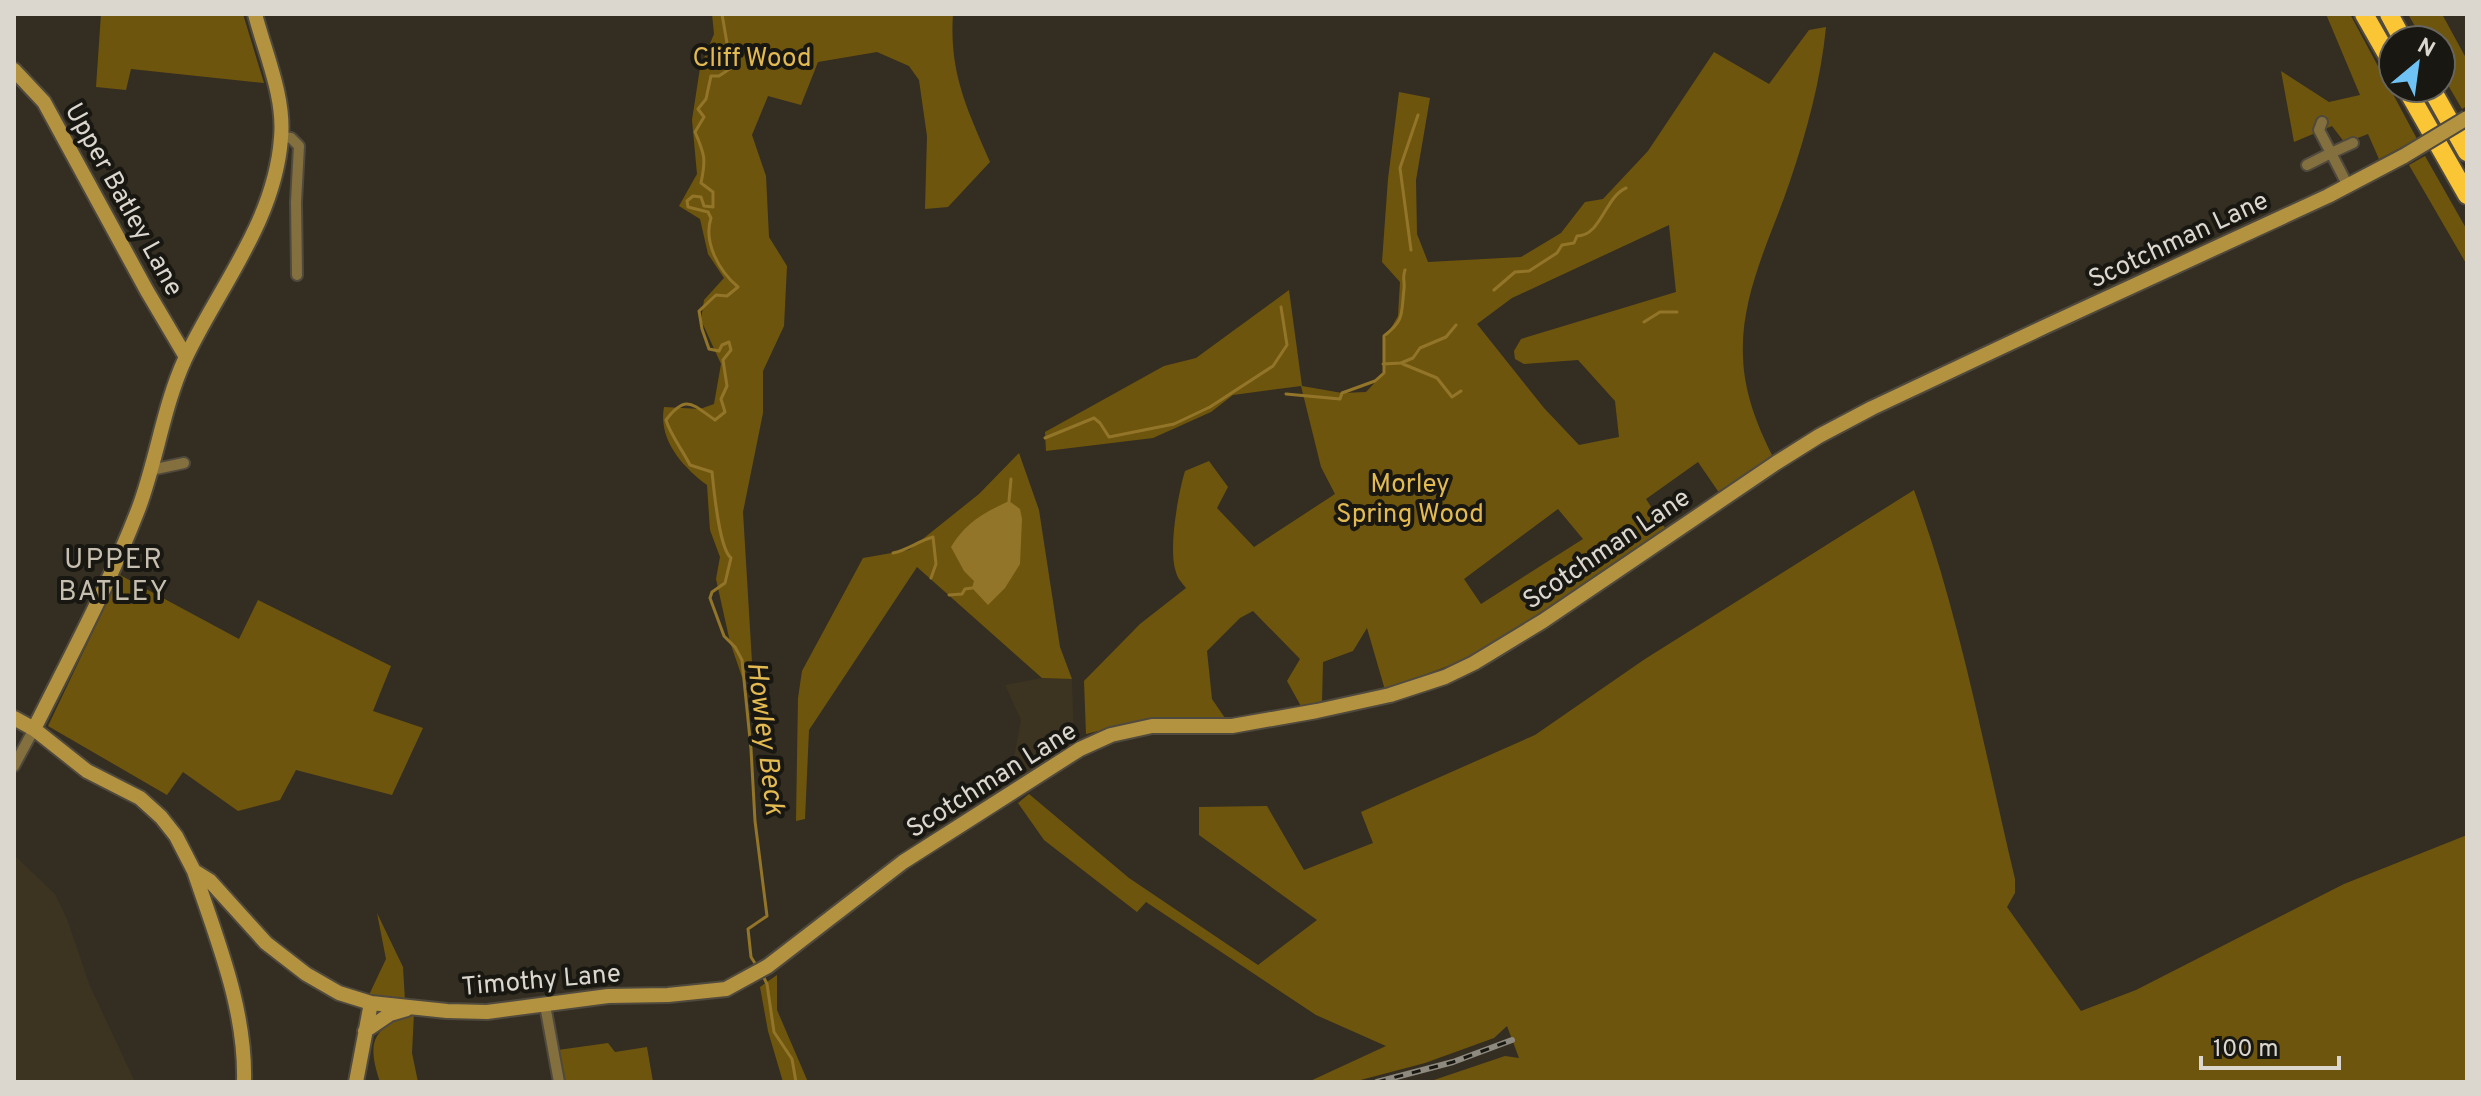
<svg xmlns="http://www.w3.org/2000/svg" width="2481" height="1096" viewBox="0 0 2481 1096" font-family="Overpass,sans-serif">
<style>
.built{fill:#3c3421}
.green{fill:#6e550d;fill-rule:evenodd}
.water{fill:#927529}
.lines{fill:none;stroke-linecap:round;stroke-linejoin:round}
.stream{stroke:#927529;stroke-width:3}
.street-casing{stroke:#4f493e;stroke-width:14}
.secondary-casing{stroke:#4f493e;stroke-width:18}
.highway-casing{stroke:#4f493e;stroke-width:22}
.street{stroke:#846f3e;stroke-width:10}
.secondary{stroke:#b49340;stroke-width:14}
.highway{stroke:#fbc636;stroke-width:18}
.rail-casing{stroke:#8f8a80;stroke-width:6}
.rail{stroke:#191711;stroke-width:3;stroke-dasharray:9;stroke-linecap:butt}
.secondary-bridge-casing{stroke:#4f493e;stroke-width:18;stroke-linecap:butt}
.secondary-bridge{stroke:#b49340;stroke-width:14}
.labels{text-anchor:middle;stroke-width:8;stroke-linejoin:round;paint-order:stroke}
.park-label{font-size:26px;fill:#e3ba52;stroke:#191711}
.street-label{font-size:26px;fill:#dbd7cf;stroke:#191711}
.neighbourhood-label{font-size:28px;letter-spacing:2px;fill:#c6bfaf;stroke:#191711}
.water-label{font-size:28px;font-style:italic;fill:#e3ba52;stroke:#191711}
</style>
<rect width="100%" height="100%" fill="#342e22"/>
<path class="built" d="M 1042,678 L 1072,679 L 1074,742 L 1021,777 L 1014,757 L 1021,720 L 1005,685 Z
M 14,855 L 55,894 L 67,919 L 90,986 L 135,1082 L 14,1082 Z"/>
<path class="green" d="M 101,14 L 243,14 L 264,83 L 131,69 L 126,90 L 96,87 Z
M 712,14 L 953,14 C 949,73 967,109 990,162 L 948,207 L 925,209 L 927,136 L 919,80 L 909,66 L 877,52 L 818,62 L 801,105 L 768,96 L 752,135 L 766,176 L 769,237 L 787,266 L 784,326 L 763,371 L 763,413 L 743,512 L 752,662 L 742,677 L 730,642 L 716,579 L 720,557 L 710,530 L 707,485 C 683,467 658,440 664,407 L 700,409 L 714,404 L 721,364 L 701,320 L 704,300 L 724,278 L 708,254 L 700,219 L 679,206 L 697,174 L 692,120 L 700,68 L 714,34 Z
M 2326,14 L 2350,14 L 2417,139 L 2379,159 L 2368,134 L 2345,143 L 2332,126 L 2294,142 L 2281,71 L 2329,102 L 2360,95 Z
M 2408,14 L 2442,14 L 2467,60 L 2467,106 L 2462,109 L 2441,73 L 2441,40 L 2423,40 Z
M 1826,27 C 1821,79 1807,131 1790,181 C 1771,238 1740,295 1743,357 C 1744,392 1757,425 1772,455 L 1720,494 L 1698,462 L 1646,499 L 1667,531 L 1474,656 L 1385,690 L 1367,628 L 1353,651 L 1323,662 L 1322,703 L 1302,708 L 1287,681 L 1300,659 L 1253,611 L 1240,618 L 1207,651 L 1212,699 L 1227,721 L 1151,718 L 1086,734 L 1084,681 L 1140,624 L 1186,588 C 1183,584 1177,578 1176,572 C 1168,550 1178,494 1185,471 L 1209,461 L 1228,487 L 1217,508 L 1254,547 L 1335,494 L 1321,467 L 1301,386 L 1233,395 L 1211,412 L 1153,438 L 1046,451 L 1045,432 L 1164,366 L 1196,358 L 1289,290 L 1302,386 L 1342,393 L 1366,392 L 1384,373 L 1384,340 L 1398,316 L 1400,282 L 1382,262 L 1388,179 L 1399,92 L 1430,98 L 1416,180 L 1417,234 L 1428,262 L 1521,257 L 1561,233 L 1585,202 L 1603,199 L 1648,151 L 1714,52 L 1769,84 L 1809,30 ZM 1669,225 L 1676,292 L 1521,339 L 1514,351 L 1515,359 L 1524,364 L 1578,360 L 1615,401 L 1619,437 L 1579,445 L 1544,408 L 1477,324 L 1512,298 ZM 1558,509 L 1583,539 L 1481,604 L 1464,579 Z
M 2425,156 L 2467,230 L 2467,265 L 2409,165 Z
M 1019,453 L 1039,510 L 1060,647 L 1072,679 L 1042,678 L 917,567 L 809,730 L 805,819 L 796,821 L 798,698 L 802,671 L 863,558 L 909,550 L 979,494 Z
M 1914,490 C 1960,616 1984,749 2015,879 L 2015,893 L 2007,907 L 2081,1011 L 2136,990 L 2344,884 L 2467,835 L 2467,1082 L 1428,1082 L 1505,1056 L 1519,1058 L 1507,1026 L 1494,1038 L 1425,1063 L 1353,1082 L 1308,1082 L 1386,1046 L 1316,1015 L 1146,902 L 1137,912 L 1044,840 L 1018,803 L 1029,794 L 1129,878 L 1258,965 L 1317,920 L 1199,835 L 1199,807 L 1267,806 L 1304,870 L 1373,843 L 1361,812 L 1535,735 L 1645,659 Z
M 120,575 L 239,639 L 258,600 L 391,666 L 373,711 L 423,728 L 392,795 L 296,770 L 280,800 L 238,811 L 183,772 L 167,795 L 48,726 Z
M 377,913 L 403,967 L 405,1001 L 368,997 L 386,959 Z
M 777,975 L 777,1010 L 808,1082 L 783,1082 L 768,1031 L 760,987 Z
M 414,1013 L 412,1053 L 418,1082 L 380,1082 C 366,1040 373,1028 414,1013 Z
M 608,1043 L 615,1052 L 647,1047 L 653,1082 L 564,1082 L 558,1050 Z"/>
<path class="water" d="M 1009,501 L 1020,509 L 1022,519 L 1020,564 L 1005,588 L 988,605 L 972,588 L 974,581 L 964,571 L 951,547 C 965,523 985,512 1009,501 Z"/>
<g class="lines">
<path class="stream" d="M 722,14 L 729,55 L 734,66 L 719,76 L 711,76 L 706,99 L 698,109 L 704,117 L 695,132 C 705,155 706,159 701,183 L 713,192 L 713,207 L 704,206 L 701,197 L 693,196 L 687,201 L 688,207 L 708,212 L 711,218 C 703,242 719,271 738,287 L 727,296 L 716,295 L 699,311 L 702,329 L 709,349 L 719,351 L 722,345 L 729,342 L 731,350 L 723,360 L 727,386 L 721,399 L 725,412 L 715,420 C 693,405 686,393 666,420 C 670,434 683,451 690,465 L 712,472 C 714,490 719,548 731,558 L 725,583 L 712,592 L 710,598 L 724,636 L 735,647 L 742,660 L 751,749 L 755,821 L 767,916 L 748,929 L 751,957 L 758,968
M 1411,250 L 1400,168 L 1418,115
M 1494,290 L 1515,272 L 1529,271 L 1557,253 L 1562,245 L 1574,243 L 1577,236 C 1601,236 1605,197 1626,188
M 1644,322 L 1660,312 L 1677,312
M 1383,364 L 1401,363 L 1413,358 L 1420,348 L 1446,337 L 1456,325
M 1403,364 L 1437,378 L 1452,397 L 1461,391
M 1286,394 L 1340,399 L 1342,393 L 1375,381 L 1384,373 L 1384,336 C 1405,320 1401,314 1404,289 C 1405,281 1402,278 1405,270
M 1045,438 L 1094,418 L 1100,423 L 1109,437 L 1174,424 L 1210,407 L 1273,366 L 1287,345 L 1281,307
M 1009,501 L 1011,479
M 893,553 C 908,550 918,541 933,537 L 936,564 L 931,578
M 949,595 L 962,594 L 965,589 L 972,588
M 762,974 L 767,984 L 774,1032 L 792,1059 L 796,1082"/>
<defs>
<path id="street" d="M 282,137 L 291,138 L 299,146 L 296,202 L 297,275
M 2307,165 L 2331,153 L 2319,130 L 2322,122
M 2348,186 L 2331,153 L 2353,143
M 151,470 L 184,463
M 14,766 L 34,729
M 545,1005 L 559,1082"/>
<path id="secondary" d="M 14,70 L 44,102 L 147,291 L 186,357
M 14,718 L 34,729 L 87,771 L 140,798 L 161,817 L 176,836 L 194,871 L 210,881 L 266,943 L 306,974 L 339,993 L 371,1003 L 447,1011 L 487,1012 L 608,996 L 668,995 L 726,989 L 768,966 L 903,862 L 1080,749 L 1111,735 L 1152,726 L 1232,726 L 1317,711 L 1390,695 L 1445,677 L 1474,663 L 1543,621 L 1776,463 L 1819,436 L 1872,408 L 2044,327 L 2328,196 L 2404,156
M 34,729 C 70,657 109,585 138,510 C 157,460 163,407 185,359 C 219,287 275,221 281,138 C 285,97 265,53 255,14
M 194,871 C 217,940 246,1009 244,1082
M 365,1031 L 390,1014 L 407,1009
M 356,1082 L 371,1003"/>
<path id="highway" d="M 2364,14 L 2393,65
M 2389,14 L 2403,40
M 2406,88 L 2467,195
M 2431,88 L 2467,152"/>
</defs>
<use href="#street" class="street-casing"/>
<use href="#secondary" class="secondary-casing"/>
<use href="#highway" class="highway-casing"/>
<use href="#street" class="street"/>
<use href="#secondary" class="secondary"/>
<use href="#highway" class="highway"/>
<defs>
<path id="rail" d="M 1377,1082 L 1453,1062 L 1512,1040"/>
</defs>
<use href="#rail" class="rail-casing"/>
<use href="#rail" class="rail"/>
<defs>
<path id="secondary-bridge" d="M 2404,156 L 2467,118"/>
</defs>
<use href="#secondary-bridge" class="secondary-bridge-casing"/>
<use href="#secondary-bridge" class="secondary-bridge"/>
</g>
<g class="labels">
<g class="park-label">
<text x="752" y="66">Cliff Wood</text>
<text x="1410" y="492">Morley<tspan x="1410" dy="30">Spring Wood</tspan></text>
</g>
<g class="street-label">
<text transform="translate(125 199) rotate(61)" y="9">Upper Batley Lane</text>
<text transform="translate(2178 239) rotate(-25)" y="9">Scotchman Lane</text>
<text transform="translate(1606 548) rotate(-34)" y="9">Scotchman Lane</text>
<text transform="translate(991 779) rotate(-32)" y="9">Scotchman Lane</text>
<text transform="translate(541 979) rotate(-5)" y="9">Timothy Lane</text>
</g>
<g class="neighbourhood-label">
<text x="114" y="568">UPPER<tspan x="114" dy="32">BATLEY</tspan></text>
</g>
<g class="water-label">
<text transform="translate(767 738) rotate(83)" y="10">Howley Beck</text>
</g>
</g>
<rect width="2481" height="1096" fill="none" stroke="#dbd7cf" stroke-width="32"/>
<g transform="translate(2417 64) rotate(29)"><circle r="38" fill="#191711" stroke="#67645d" stroke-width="2"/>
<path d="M0-6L14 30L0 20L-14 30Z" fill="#6fc2f4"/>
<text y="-12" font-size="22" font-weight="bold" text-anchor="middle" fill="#dbd7cf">N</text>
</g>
<path d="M2201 1056v12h138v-12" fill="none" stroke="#dbd7cf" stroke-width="4"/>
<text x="2213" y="1056" font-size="24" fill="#dbd7cf" stroke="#191711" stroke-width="6" paint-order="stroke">100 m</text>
</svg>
